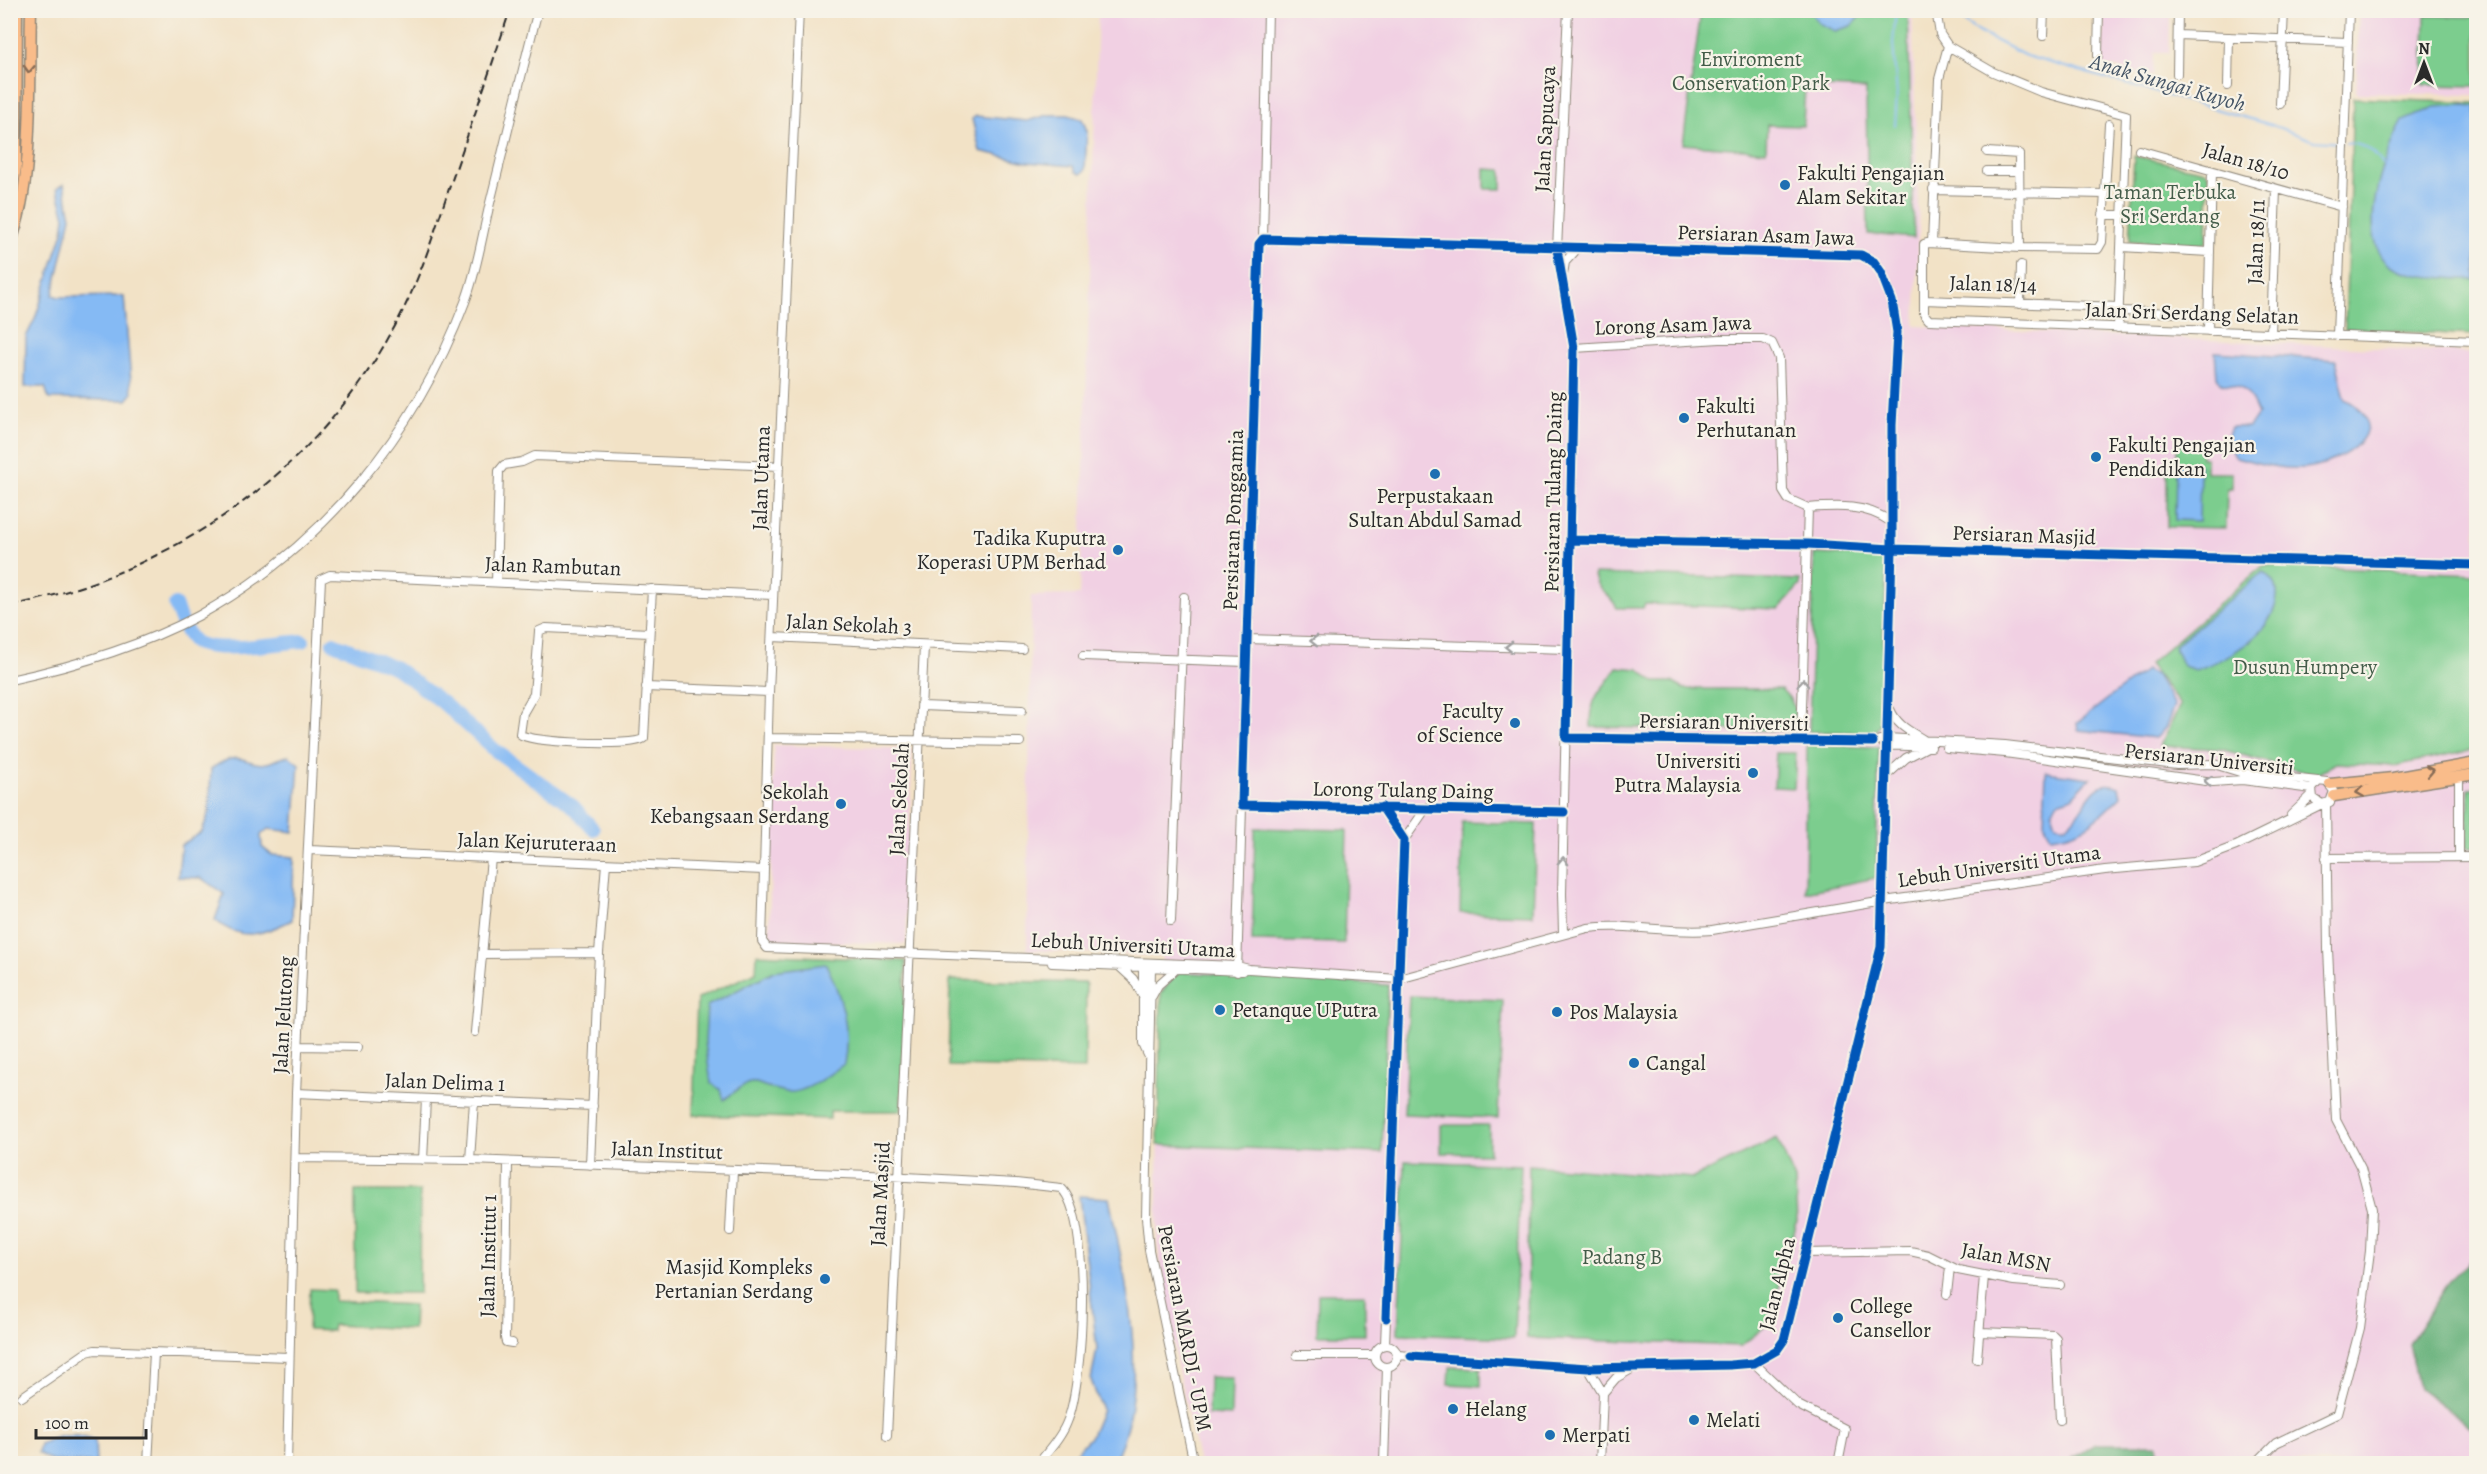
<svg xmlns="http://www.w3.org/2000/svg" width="2487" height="1474" viewBox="0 0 2487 1474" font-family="Alegreya,serif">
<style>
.built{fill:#f1d0e3}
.green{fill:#7ccd8e;stroke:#547c5c;stroke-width:1.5}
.forest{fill:#65b079;stroke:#486e52;stroke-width:1.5}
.water{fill:#85baf4;stroke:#587290;stroke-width:1.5}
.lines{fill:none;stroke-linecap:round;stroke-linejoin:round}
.stream{stroke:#85baf4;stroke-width:2}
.river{stroke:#85baf4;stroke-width:14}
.minor-casing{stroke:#8e8678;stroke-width:10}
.major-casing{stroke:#8e8678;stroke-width:13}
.minor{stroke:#fff;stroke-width:8}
.major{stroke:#f9bc8a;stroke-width:10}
.rail{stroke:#2b2b2b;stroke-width:2;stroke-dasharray:9 4.5;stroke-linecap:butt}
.cycleway-casing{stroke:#f7f3e8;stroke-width:13}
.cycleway{stroke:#0057b8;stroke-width:9}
.oneway{stroke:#886c56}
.oneway2{stroke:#a0a0a0}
.poi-dot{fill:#1f6fb2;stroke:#f7f3e8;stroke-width:2}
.labels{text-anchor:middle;stroke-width:4.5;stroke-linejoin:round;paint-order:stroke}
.park-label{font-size:21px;fill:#435c49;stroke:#f7f3e8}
.street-label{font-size:21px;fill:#2b2b2b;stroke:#f7f3e8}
.poi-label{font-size:21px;fill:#2b2b2b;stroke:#f7f3e8;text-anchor:start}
.water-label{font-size:22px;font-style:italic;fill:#465667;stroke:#f7f3e8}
</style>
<rect width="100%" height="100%" fill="#f7f3e8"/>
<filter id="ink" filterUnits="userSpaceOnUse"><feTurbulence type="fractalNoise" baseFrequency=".0167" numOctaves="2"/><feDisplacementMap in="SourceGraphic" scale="12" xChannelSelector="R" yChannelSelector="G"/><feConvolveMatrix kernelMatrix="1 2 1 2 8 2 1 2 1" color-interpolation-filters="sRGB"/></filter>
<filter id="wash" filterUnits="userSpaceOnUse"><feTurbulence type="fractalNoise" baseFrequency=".008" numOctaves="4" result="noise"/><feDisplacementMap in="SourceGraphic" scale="24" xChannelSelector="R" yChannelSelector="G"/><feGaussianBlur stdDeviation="1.35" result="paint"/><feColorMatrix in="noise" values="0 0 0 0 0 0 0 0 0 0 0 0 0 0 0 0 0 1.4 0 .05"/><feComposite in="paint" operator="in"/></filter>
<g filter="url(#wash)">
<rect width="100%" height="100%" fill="#f2e2c6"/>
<path class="built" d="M 1098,11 L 1912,11 L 1919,236 L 1915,326 L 2476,353 L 2476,1463 L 1199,1463 L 1177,1365 L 1157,1242 L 1162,956 L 1027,950 L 1031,596 L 1080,595 Z
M 2104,11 L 2170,11 L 2169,53 L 2154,53 L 2153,76 L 2102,65 Z
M 2359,11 L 2476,11 L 2476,95 L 2356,93 Z
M 774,745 L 912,749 L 906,944 L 769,940 Z"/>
<path class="green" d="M 1701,11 L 1908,11 L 1914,238 L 1868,234 L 1866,89 L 1805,86 L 1803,126 L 1767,125 L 1766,151 L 1683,144 Z
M 2425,16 L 2476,17 L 2476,86 L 2423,85 Z
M 2353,98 L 2476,103 L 2476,335 L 2345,329 Z
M 2134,156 L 2206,171 L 2209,176 L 2207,241 L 2202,245 L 2130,241 Z
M 1485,169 L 1502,170 L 1502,189 L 1485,189 Z
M 2177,445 L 2201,446 L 2201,458 L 2206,458 L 2206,473 L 2232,473 L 2232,489 L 2227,489 L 2226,528 L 2167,527 L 2167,458 L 2177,457 Z
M 1814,554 L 1887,556 L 1880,724 L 1875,732 L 1809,732 Z
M 2264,565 L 2476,574 L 2476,749 L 2394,766 L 2336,763 L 2316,775 L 2220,749 L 2160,746 L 2180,705 L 2149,664 Z
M 1594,574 L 1800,580 L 1800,585 L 1779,609 L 1645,604 L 1643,608 L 1617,608 C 1611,594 1595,590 1594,574 Z
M 1617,667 L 1639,669 L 1654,682 L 1672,682 L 1684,689 L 1781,689 C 1796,703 1797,711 1795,731 L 1591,727 C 1591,691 1600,695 1617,667 Z
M 1807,745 L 1879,747 L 1876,878 L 1805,892 Z
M 1776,753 L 1796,753 L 1794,788 L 1774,787 Z
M 2476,788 L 2476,848 L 2467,848 L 2469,789 Z
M 1462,822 L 1536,824 L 1533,915 L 1460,913 Z
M 1255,828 L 1347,830 L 1344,943 L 1252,941 Z
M 757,954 L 906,961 L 901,1111 L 830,1111 L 830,1119 L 693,1115 L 697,999 L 756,972 Z
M 1178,972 L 1388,985 L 1382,1153 L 1158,1145 L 1161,993 Z
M 950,980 L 1086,983 L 1085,1069 L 948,1066 Z
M 1409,996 L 1503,1000 L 1498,1118 L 1404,1114 Z
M 1441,1125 L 1489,1125 L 1489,1154 L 1441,1153 Z
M 1777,1138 L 1795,1180 L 1797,1222 L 1769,1323 L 1741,1346 L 1527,1338 L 1529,1165 L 1693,1178 Z
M 1405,1161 L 1521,1165 L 1514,1338 L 1398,1334 Z
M 355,1191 L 420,1191 L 419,1293 L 355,1293 Z
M 310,1289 L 334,1290 L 334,1301 L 414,1305 L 413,1329 L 333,1325 L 332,1331 L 308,1330 Z
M 1318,1294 L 1365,1294 L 1365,1335 L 1317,1335 Z
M 1450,1367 L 1481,1368 L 1481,1386 L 1449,1384 Z
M 1209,1377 L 1232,1378 L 1231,1416 L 1208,1415 Z"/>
<path class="forest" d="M 2476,1255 L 2476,1428 L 2471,1427 L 2419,1388 L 2409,1344 L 2448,1282 Z
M 2095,1444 L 2158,1444 L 2158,1463 L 2065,1463 Z"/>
<path class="water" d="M 1810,11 L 1865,11 L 1851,26 L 1835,31 L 1818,23 Z
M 2463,105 L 2476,106 L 2476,280 C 2451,277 2417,280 2394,267 C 2351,242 2385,153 2403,121 L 2435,107 Z
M 1048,115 L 1068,115 L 1082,119 L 1087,131 L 1085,170 L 1081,174 L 1076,172 L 1073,166 L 1027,162 L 980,151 L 972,119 L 976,116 L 1027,121 Z
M 64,184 L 71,217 L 53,295 L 59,297 L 124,296 L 132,394 L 127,400 L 49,399 L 45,387 L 25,387 L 26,337 L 35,319 L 63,232 L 65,217 L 57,188 Z
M 2215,352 L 2336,360 L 2345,399 C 2400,428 2340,465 2304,468 C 2280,470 2257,463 2236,457 L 2226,439 L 2231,427 L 2249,427 L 2258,414 C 2249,393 2247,386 2223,384 L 2217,378 Z
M 2176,465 L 2200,466 L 2199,521 L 2175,520 Z
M 2263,572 C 2276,579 2279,589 2276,603 C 2268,637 2227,659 2196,670 L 2183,666 L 2174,646 Z
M 2145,670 L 2156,675 L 2174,705 L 2166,727 L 2156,738 L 2078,730 L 2077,723 Z
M 289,756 L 299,764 L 294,832 L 268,829 L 261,835 L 262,847 L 272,855 L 294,857 L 292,920 C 263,934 242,943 215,920 L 224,894 L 201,878 L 178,877 L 181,845 L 202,832 L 209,812 L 211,769 C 243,745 247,770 271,762 C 277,759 281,757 289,756 Z
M 2046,772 L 2090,778 L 2072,797 L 2057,802 L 2052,812 L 2056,824 L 2066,826 C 2087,813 2089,774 2119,787 L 2121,796 C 2097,819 2086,833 2051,837 L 2044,822 Z
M 826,964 C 842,997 851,1028 844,1064 C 830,1074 804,1095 786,1092 C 751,1086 758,1071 724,1100 L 721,1090 L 711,1083 L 705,1042 L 707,1006 L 774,971 Z
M 1079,1196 L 1109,1198 C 1125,1277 1153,1390 1113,1463 L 1067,1463 L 1091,1436 L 1102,1410 L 1091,1380 L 1097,1349 Z
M 58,1436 L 77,1436 L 95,1440 L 96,1463 L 52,1461 L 38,1453 L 40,1444 Z"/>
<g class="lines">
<path class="stream" d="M 1949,10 L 1978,32 L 2026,56 L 2272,125 L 2315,141 L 2341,143
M 1895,125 L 1897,95 L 1893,43 L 1896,10
M 2346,143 C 2364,144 2373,150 2383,165"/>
<path class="river" d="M 175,605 C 180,617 185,634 195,642 C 212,654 280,643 303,641
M 333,643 L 396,668 L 443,703 L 496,751 L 574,807 L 593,829"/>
</g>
</g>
<g filter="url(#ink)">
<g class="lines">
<defs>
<path id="minor" d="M 799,10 L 769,692 L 762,941 L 767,948 L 1237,966 L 1249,969 L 1399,979 L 1588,928 C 1629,923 1671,934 1712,930 L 1884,901 L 2105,870 L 2194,862 L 2236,846 L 2322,804
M 1936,10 L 1940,34 L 1948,46 L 1993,72 L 2041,92 L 2126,115 L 2118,328
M 2178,35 L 2348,42
M 2043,36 L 2044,10
M 2098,56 L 2099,10
M 2177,74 L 2178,10
M 2228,86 L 2229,37
M 2280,104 L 2284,10
M 2109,124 L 2102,242 L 2098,249 L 2020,248 L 1927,243 L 1924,244 L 1924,300 L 2119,307
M 2139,150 L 2342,207
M 1987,152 L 2019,154 L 2020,248
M 1987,171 L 2019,171
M 1933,190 L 2104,194
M 2103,215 L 2122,215
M 1263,239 L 1861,255 L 1874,262 L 1881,272 L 1892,301 L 1897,332 L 1892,425 L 1892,549 L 1881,947 L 1784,1340 L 1777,1350 L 1754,1363 L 1730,1365 L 1588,1368 L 1397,1355
M 1932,243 L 1939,79 L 1948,46
M 2121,247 L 2209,252
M 1563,275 L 1565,262 L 1577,249
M 1924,300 L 1924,314 L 1929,320 L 2476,341
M 2020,304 L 2021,265
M 2119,311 L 2208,314
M 2208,331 L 2212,171
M 2271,334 L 2276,189
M 2337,336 L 2349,10
M 1574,348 L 1720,339 L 1763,339 L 1772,343 L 1779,358 L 1783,491 L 1788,499 L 1808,508 L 1801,741
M 1808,508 C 1838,506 1866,504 1891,522
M 1570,540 L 1808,544 L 1892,549 L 2476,565
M 496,582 L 499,471 L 504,465 L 522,462 L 535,456 L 780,466
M 649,633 L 546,628 L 539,631 L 534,694 L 523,713 L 520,734 C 529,743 635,747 644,738 L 652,589
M 772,637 L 1022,649
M 1247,639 L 1567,649
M 1083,656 L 1246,662
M 10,680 C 75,666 139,647 198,616 C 321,549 416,433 465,302 C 477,271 482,236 490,203 C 506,139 521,75 538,10
M 646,687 L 769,692
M 922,706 L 1022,710
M 1890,709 C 1897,726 1910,731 1924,740
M 768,738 L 1020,742
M 1566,738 L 1873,742 L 1887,738 L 2005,745 L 2177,765 L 2214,764 L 2243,773 L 2327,782 L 2334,791 L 2330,802 L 2322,804 L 2313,798 L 2312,789 L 2317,783
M 1884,745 L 1931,747
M 1947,748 L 2005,753 L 2213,782 L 2242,780 L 2312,789
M 1887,775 L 1906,758 L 1927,747
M 1242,805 L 1564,812
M 1382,807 L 1404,840 L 1385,1345
M 2291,815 L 2312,795
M 1404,840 L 1427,807
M 309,850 L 763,870
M 2459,857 L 2459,777
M 2326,858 L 2476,857
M 1171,921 L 1184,597
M 1563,933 L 1562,894 L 1574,348 L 1557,249 L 1568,10
M 482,954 L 599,953
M 1052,963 L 1242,971
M 1141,964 L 1151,968 L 1146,1218 L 1149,1250 L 1194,1464
M 1147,965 L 1143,968 L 1143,1044 L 1148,1055
M 1120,967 L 1133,979 L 1143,996
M 1237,972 L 1259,244 L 1263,239 L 1268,10
M 1152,996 L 1158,985 L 1175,970
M 475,1032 L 491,858
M 299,1046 L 358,1047
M 296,1093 L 593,1106
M 295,1158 L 470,1160 L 869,1175 L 1016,1183 L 1061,1188 C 1092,1216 1084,1384 1067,1422 C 1061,1438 1048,1451 1038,1464
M 423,1160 L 426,1099
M 470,1160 L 474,1101
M 508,1164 L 505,1338 L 506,1342 L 512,1343
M 590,1165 L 599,953 L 606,863
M 730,1231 L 733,1171
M 1804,1253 L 1910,1251 L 1928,1255 L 1958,1270 L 2014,1281 L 2060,1285
M 1947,1294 L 1950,1267
M 1981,1332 L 2053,1335 L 2056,1338 L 2060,1420
M1375 1356a11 11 0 1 1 22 0a11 11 0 1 1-22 0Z
M 1297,1355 L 1375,1355
M 1977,1359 L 1984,1276
M 1754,1363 L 1798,1405 L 1845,1429 L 1838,1464
M 1588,1368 L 1603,1393 L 1600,1464
M 1603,1393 L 1616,1378 L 1630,1370
M 22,1397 L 87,1352 L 95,1350 L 289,1357
M 887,1436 L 924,646
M 148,1464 L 154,1353
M 287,1464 L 296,1093 L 321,579 L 330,575 L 773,595
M 1384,1464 L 1387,1367
M 2255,1464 L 2276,1443 L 2337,1414 L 2360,1328 L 2370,1251 L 2372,1209 L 2361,1168 L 2336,1120 L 2328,949 L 2326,804"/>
<path id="major" d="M 10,205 L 16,167 L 17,10
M 10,244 C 35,182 29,78 31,10
M 2330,784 L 2393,778 L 2476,763
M 2334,796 L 2476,774"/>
</defs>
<use href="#minor" class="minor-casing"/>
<use href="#major" class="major-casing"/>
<use href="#minor" class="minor"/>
<use href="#major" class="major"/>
<path class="rail" d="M 10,606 C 182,570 332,462 407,302 C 425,264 437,223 451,183 C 471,125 491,68 510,10"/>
<defs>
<path id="cycleway" d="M 1557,249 L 1574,348 L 1566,738 L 1873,742
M 1570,540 L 1808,544 L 1892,549 L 2476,565
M 1382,807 L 1404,840 L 1386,1318
M 1411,1356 L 1588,1368 L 1730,1365 L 1754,1363 L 1777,1350 L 1784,1340 L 1881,947 L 1892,549 L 1892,425 L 1897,332 L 1892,301 L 1881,272 L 1874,262 L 1861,255 L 1263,239 L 1259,244 L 1242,805 L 1564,812"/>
</defs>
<use href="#cycleway" class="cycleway-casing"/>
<use href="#cycleway" class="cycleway"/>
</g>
<defs><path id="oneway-chevron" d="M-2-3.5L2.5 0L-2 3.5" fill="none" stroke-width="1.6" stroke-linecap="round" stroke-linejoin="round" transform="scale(1.5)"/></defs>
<g class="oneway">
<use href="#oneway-chevron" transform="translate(29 69) rotate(92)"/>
<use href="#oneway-chevron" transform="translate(2430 771) rotate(-11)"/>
<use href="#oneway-chevron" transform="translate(2360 792) rotate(171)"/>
</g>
<g class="oneway2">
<use href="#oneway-chevron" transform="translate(1314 641) rotate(-179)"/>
<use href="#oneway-chevron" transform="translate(1509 647) rotate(-179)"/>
<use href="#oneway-chevron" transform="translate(1803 683) rotate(-88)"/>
<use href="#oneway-chevron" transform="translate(2208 781) rotate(-173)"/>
<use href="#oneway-chevron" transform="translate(1563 861) rotate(-88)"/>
</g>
</g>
<g class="poi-dot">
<circle cx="1785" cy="185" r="6"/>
<circle cx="1684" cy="418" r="6"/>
<circle cx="2096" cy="457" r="6"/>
<circle cx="1435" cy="474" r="6"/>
<circle cx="1118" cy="550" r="6"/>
<circle cx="1515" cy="723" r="6"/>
<circle cx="1753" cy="773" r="6"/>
<circle cx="841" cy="804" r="6"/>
<circle cx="1220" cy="1010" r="6"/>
<circle cx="1557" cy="1012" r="6"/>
<circle cx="1634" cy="1063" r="6"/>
<circle cx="825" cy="1279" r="6"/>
<circle cx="1838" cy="1318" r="6"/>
<circle cx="1453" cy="1409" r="6"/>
<circle cx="1694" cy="1420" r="6"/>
<circle cx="1550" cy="1435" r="6"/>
</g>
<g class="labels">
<g class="park-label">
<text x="1751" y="66">Enviroment<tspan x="1751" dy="24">Conservation Park</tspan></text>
<text x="2170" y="199">Taman Terbuka<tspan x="2170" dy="24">Sri Serdang</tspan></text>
<text x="2305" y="674">Dusun Humpery</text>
<text x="1622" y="1264">Padang B</text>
</g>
<g class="street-label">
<text transform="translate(1545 129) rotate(-87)" y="7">Jalan Sapucaya</text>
<text transform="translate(2246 161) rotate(16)" y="7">Jalan 18/10</text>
<text transform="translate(1766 235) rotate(2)" y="7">Persiaran Asam Jawa</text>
<text transform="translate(2256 242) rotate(-88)" y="7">Jalan 18/11</text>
<text transform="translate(1993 284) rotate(2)" y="7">Jalan 18/14</text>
<text transform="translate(2192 313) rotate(2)" y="7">Jalan Sri Serdang Selatan</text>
<text transform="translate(1673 325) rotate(-2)" y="7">Lorong Asam Jawa</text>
<text transform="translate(761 478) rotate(-88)" y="7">Jalan Utama</text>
<text transform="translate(1553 492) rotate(-89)" y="7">Persiaran Tulang Daing</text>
<text transform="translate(1233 520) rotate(-88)" y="7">Persiaran Ponggamia</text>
<text transform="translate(2024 535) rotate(2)" y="7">Persiaran Masjid</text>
<text transform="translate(553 566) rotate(2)" y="7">Jalan Rambutan</text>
<text transform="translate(849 624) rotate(3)" y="7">Jalan Sekolah 3</text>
<text transform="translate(1724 722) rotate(1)" y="7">Persiaran Universiti</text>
<text transform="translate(2209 759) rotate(6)" y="7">Persiaran Universiti</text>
<text transform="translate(1403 790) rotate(1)" y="7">Lorong Tulang Daing</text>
<text transform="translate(899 799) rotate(-87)" y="7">Jalan Sekolah</text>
<text transform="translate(537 842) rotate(2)" y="7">Jalan Kejuruteraan</text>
<text transform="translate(1999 866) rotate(-8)" y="7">Lebuh Universiti Utama</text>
<text transform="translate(1133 945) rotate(3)" y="7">Lebuh Universiti Utama</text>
<text transform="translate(283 1015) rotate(-87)" y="7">Jalan Jelutong</text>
<text transform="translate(445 1082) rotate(2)" y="7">Jalan Delima 1</text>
<text transform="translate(667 1150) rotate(2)" y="7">Jalan Institut</text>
<text transform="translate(880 1194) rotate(-87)" y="7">Jalan Masjid</text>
<text transform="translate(488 1256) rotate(-89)" y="7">Jalan Institut 1</text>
<text transform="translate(2006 1257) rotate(10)" y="7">Jalan MSN</text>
<text transform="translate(1777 1284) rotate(-76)" y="7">Jalan Alpha</text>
<text transform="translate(1185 1328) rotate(79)" y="7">Persiaran MARDI - UPM</text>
</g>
<g class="poi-label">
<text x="1797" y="180">Fakulti Pengajian<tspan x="1797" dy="24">Alam Sekitar</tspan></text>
<text x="1696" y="413">Fakulti<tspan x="1696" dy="24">Perhutanan</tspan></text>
<text x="2108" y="452">Fakulti Pengajian<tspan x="2108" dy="24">Pendidikan</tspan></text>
<text x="1435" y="503" text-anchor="middle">Perpustakaan<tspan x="1435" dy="24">Sultan Abdul Samad</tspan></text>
<text x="1106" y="545" text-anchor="end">Tadika Kuputra<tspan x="1106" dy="24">Koperasi UPM Berhad</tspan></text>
<text x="1503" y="718" text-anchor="end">Faculty<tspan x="1503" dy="24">of Science</tspan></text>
<text x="1741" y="768" text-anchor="end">Universiti<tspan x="1741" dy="24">Putra Malaysia</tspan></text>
<text x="829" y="799" text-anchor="end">Sekolah<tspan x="829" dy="24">Kebangsaan Serdang</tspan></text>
<text x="1232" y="1017">Petanque UPutra</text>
<text x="1569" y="1019">Pos Malaysia</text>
<text x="1646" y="1070">Cangal</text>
<text x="813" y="1274" text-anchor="end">Masjid Kompleks<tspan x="813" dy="24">Pertanian Serdang</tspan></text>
<text x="1850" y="1313">College<tspan x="1850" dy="24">Cansellor</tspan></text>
<text x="1465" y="1416">Helang</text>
<text x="1706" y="1427">Melati</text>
<text x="1562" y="1442">Merpati</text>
</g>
<g class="water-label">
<text transform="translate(2168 82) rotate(16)" y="8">Anak Sungai Kuyoh</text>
</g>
</g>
<rect width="2487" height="1474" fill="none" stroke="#f7f3e8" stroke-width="36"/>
<g transform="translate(2424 63)" stroke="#f7f3e8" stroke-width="4.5" paint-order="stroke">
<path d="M0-4.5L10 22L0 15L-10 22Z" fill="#2b2b2b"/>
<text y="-9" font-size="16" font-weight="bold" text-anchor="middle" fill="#2b2b2b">N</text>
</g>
<path d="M36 1429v9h110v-9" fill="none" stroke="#2b2b2b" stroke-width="3"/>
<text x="45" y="1429" font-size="18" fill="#2b2b2b" stroke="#f7f3e8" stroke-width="4.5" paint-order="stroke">100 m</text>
</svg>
